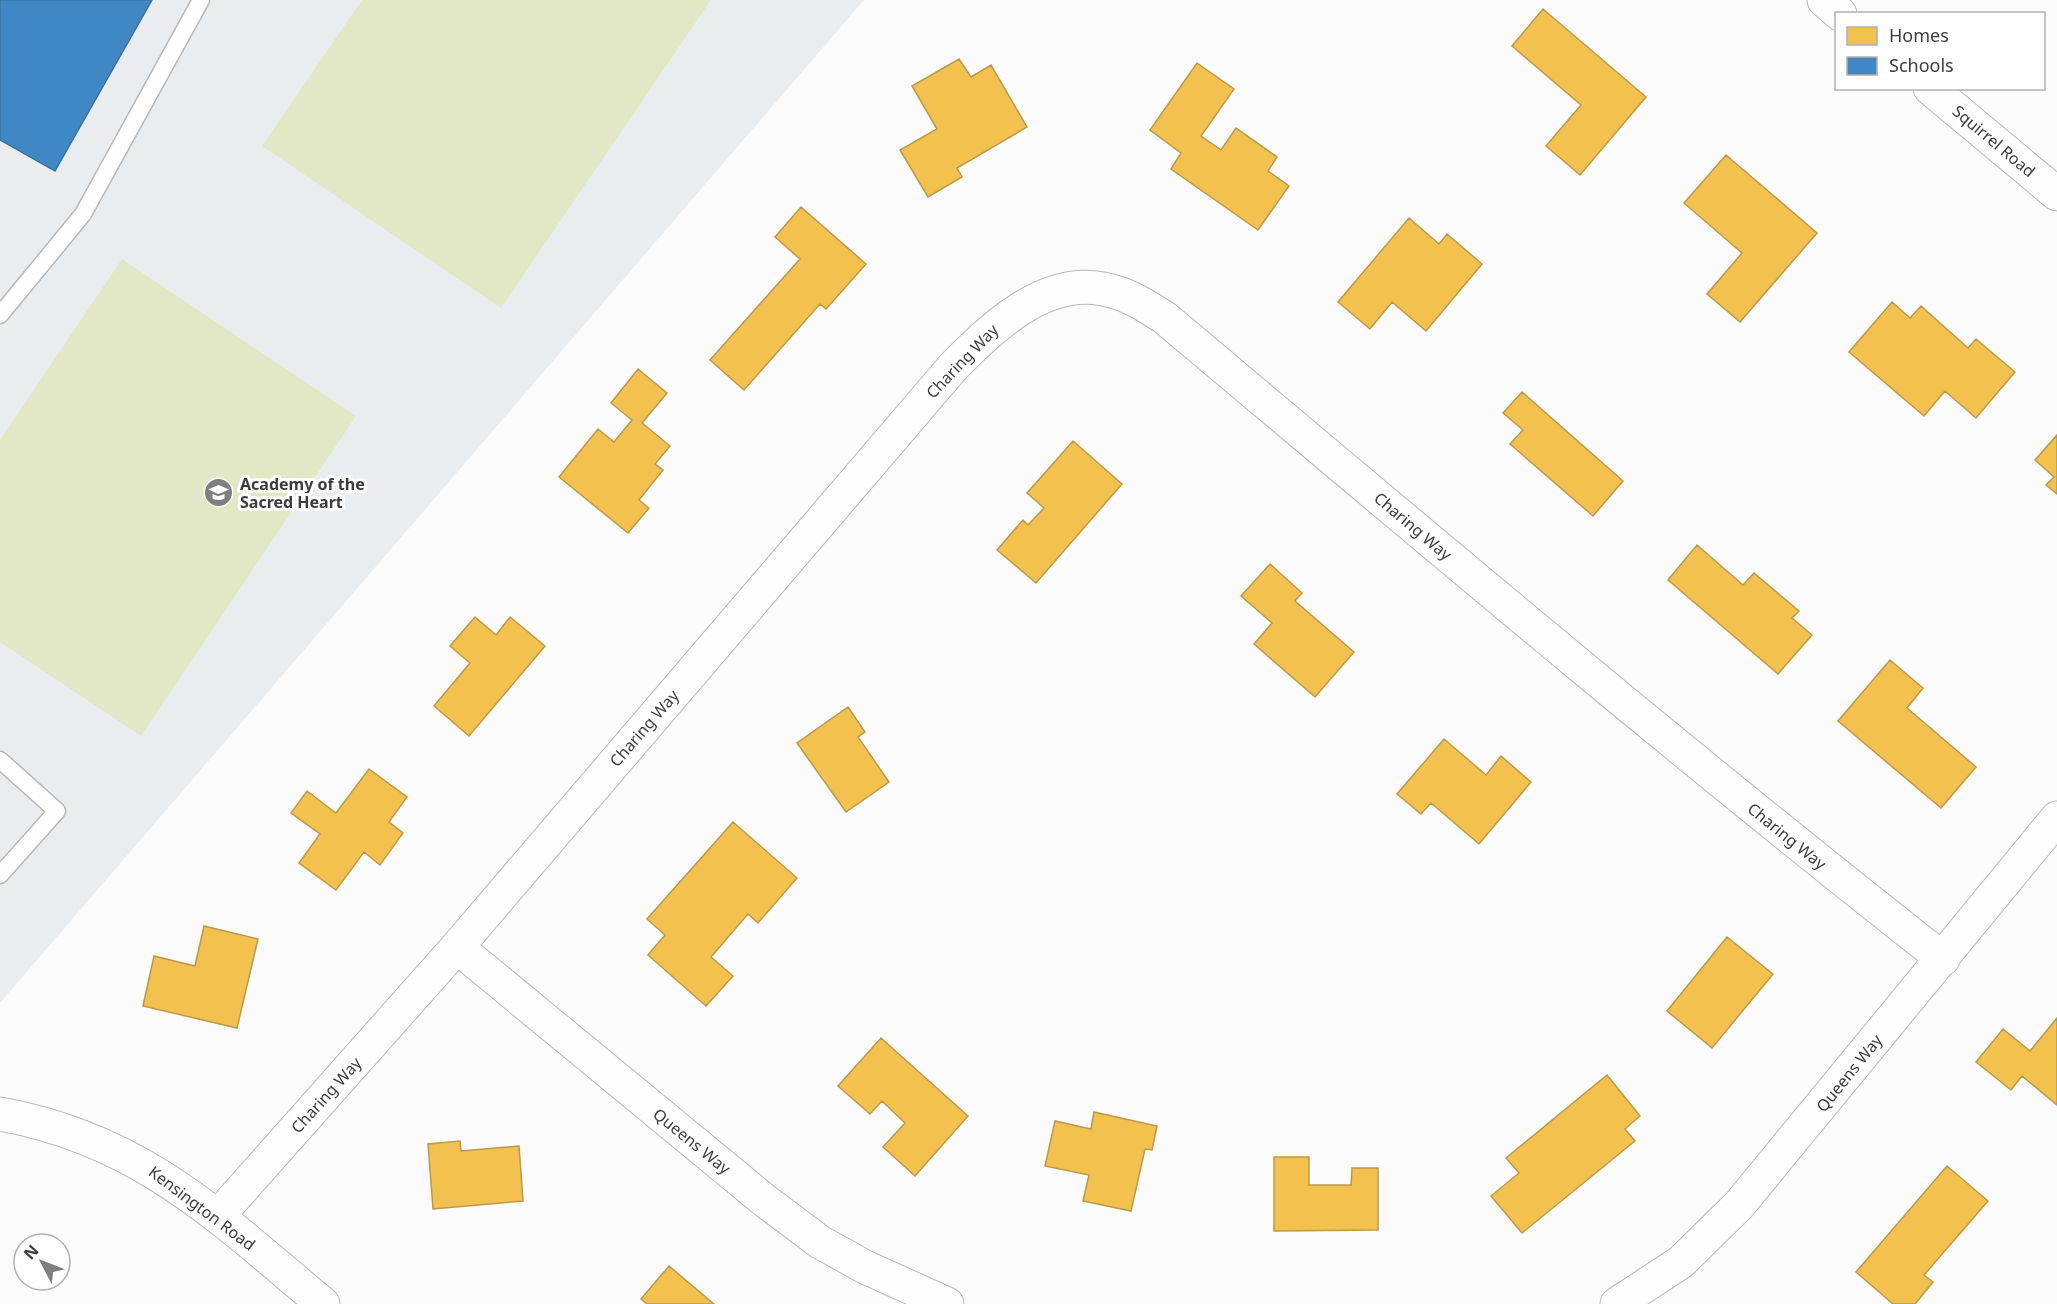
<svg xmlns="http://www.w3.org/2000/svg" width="2057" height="1304" viewBox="0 0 2057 1304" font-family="'Noto Sans',sans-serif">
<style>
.built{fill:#eaedf0}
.green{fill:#e2e7c6}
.homes{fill:#f2c14e;stroke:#bb9949;stroke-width:1.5}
.schools{fill:#3f88c5;stroke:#3e719c;stroke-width:1.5}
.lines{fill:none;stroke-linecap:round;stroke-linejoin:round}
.lane-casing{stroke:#b8b8b8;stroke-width:19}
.street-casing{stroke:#b8b8b8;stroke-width:35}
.secondary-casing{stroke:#b8b8b8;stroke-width:35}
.lane{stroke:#fefefe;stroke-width:16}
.street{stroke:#fefefe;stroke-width:33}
.secondary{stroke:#fefefe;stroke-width:33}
.labels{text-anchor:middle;stroke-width:6;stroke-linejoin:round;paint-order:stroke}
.street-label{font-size:16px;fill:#3c3c3c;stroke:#fff}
.poi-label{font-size:16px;font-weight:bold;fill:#3c3c3c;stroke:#fff;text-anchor:start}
</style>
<rect width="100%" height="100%" fill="#fbfbfb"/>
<path class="built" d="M 0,0 L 864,0 L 0,1003 Z"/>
<path class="green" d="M 362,0 L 711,0 L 501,308 L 262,146 Z
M 122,259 L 356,416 L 141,736 L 0,642 L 0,440 Z"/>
<path class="homes" d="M 1543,9 L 1646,97 L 1580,175 L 1546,146 L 1581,105 L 1512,46 Z
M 959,59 L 971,77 L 991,65 L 1027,127 L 957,168 L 962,177 L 928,197 L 900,150 L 937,129 L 912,86 Z
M 1197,63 L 1234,89 L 1201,136 L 1221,150 L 1236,128 L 1277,157 L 1268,171 L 1289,186 L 1258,230 L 1171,169 L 1181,153 L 1150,130 Z
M 1726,155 L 1817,233 L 1740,322 L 1707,294 L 1742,253 L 1684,203 Z
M 801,207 L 866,264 L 826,309 L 820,304 L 744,390 L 710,360 L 800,259 L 775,237 Z
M 1409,218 L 1439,244 L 1447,234 L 1482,264 L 1426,331 L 1392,302 L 1370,329 L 1338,302 Z
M 1892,302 L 1910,318 L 1921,306 L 1968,348 L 1976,339 L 2015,372 L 1976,418 L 1945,391 L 1924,416 L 1849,352 Z
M 638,369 L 667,393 L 642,423 L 670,446 L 655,464 L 663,470 L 639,500 L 649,508 L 628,533 L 559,477 L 598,429 L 614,442 L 632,420 L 611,403 Z
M 1522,392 L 1623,481 L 1593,516 L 1510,444 L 1523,430 L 1503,413 Z
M 2057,435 L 2057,494 L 2046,485 L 2054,477 L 2035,460 Z
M 1073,441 L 1122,484 L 1036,583 L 997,550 L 1023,520 L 1028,525 L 1044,508 L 1027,493 Z
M 1697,545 L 1743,585 L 1754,573 L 1799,611 L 1792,618 L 1812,635 L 1778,674 L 1668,580 Z
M 1270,564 L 1302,593 L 1295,601 L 1354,652 L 1315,697 L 1254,644 L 1272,623 L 1241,596 Z
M 475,617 L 496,635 L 510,617 L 545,646 L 469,736 L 434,706 L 470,663 L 450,646 Z
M 1890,660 L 1923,688 L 1907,708 L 1976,767 L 1941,808 L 1838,721 Z
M 848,707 L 865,732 L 858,737 L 889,782 L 846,812 L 797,743 Z
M 1444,739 L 1486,775 L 1501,756 L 1531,782 L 1479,844 L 1431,803 L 1421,814 L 1397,794 Z
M 369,769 L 407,797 L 389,822 L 403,833 L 380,865 L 364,852 L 336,890 L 299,863 L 320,834 L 291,813 L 307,791 L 336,813 Z
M 733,822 L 797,878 L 758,923 L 748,914 L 711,957 L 733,976 L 706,1006 L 648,955 L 665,935 L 647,919 Z
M 204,926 L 258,939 L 237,1028 L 143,1006 L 154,956 L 195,966 Z
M 1727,937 L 1773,974 L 1712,1048 L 1667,1011 Z
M 2057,1018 L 2057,1105 L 2022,1076 L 2011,1090 L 1976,1062 L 2003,1029 L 2030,1051 Z
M 881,1038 L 968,1116 L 915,1176 L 883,1147 L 905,1123 L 882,1101 L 870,1114 L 838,1086 Z
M 1607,1075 L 1640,1116 L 1625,1129 L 1635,1141 L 1522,1233 L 1491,1196 L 1519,1173 L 1506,1158 Z
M 1094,1112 L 1157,1126 L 1152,1150 L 1145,1149 L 1131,1211 L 1083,1201 L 1089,1175 L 1045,1166 L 1055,1121 L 1091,1129 Z
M 460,1141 L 461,1151 L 519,1146 L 523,1201 L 433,1209 L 428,1144 Z
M 1274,1157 L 1309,1157 L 1309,1185 L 1351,1185 L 1352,1168 L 1378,1168 L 1378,1230 L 1274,1231 Z
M 1947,1166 L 1988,1201 L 1924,1275 L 1933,1282 L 1915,1304 L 1893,1304 L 1856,1272 Z
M 669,1266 L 714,1304 L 647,1304 L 641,1299 Z"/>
<path class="schools" d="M 0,0 L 152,0 L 55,171 L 0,140 Z"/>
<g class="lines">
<defs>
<path id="lane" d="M 0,315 L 83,214 L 201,0
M 0,760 L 57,811 L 0,875"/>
<path id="street" d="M 457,947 L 764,1200 L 820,1242 L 865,1267 L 947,1304
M 218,1216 L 457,947 L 953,367 C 991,329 1043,277 1103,289 C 1126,293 1145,305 1165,318 C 1422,534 1678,751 1943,959
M 1617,1304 L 1681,1262 L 1739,1205 L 2057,818"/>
<path id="secondary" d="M 1824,0 L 1840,14
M 1930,88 L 2057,194
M 0,1114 C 140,1139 219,1217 323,1304"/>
</defs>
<use href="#lane" class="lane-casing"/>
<use href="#street" class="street-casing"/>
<use href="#secondary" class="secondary-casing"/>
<use href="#lane" class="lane"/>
<use href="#street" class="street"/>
<use href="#secondary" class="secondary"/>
</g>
<defs>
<symbol id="school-disc" viewBox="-11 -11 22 22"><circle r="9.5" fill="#7f7f7f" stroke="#fff"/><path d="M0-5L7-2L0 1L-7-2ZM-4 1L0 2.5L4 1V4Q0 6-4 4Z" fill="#fff"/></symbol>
</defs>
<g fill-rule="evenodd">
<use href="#school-disc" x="202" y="476" width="33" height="33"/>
</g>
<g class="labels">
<g class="street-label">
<text transform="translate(1994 141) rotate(40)" y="6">Squirrel Road</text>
<text transform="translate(962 361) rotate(-46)" y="6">Charing Way</text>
<text transform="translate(1413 526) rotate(40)" y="6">Charing Way</text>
<text transform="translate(644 728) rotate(-49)" y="6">Charing Way</text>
<text transform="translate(1787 836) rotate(39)" y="6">Charing Way</text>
<text transform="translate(1849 1073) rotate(-51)" y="6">Queens Way</text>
<text transform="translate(326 1095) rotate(-48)" y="6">Charing Way</text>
<text transform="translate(692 1141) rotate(39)" y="6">Queens Way</text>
<text transform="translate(202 1208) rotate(37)" y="6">Kensington Road</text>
</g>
<g class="poi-label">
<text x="240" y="490">Academy of the<tspan x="240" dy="18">Sacred Heart</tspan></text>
</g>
</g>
<rect x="1835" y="12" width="210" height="78" fill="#ffffff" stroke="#b1b1b1" stroke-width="1.5"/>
<rect x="1847" y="27" width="30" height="18" fill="#f2c14e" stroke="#b1b1b1" stroke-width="1.5"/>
<text x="1889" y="42" font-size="18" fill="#3c3c3c">Homes</text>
<rect x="1847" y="57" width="30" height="18" fill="#3f88c5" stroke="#b1b1b1" stroke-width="1.5"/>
<text x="1889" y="72" font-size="18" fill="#3c3c3c">Schools</text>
<g transform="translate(42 1262) rotate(312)"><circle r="28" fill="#ffffff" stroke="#b1b1b1" stroke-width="1.5"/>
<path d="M0-4.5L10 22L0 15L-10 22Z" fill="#7f7f7f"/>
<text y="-9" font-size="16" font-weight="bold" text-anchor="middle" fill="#3c3c3c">N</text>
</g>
</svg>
